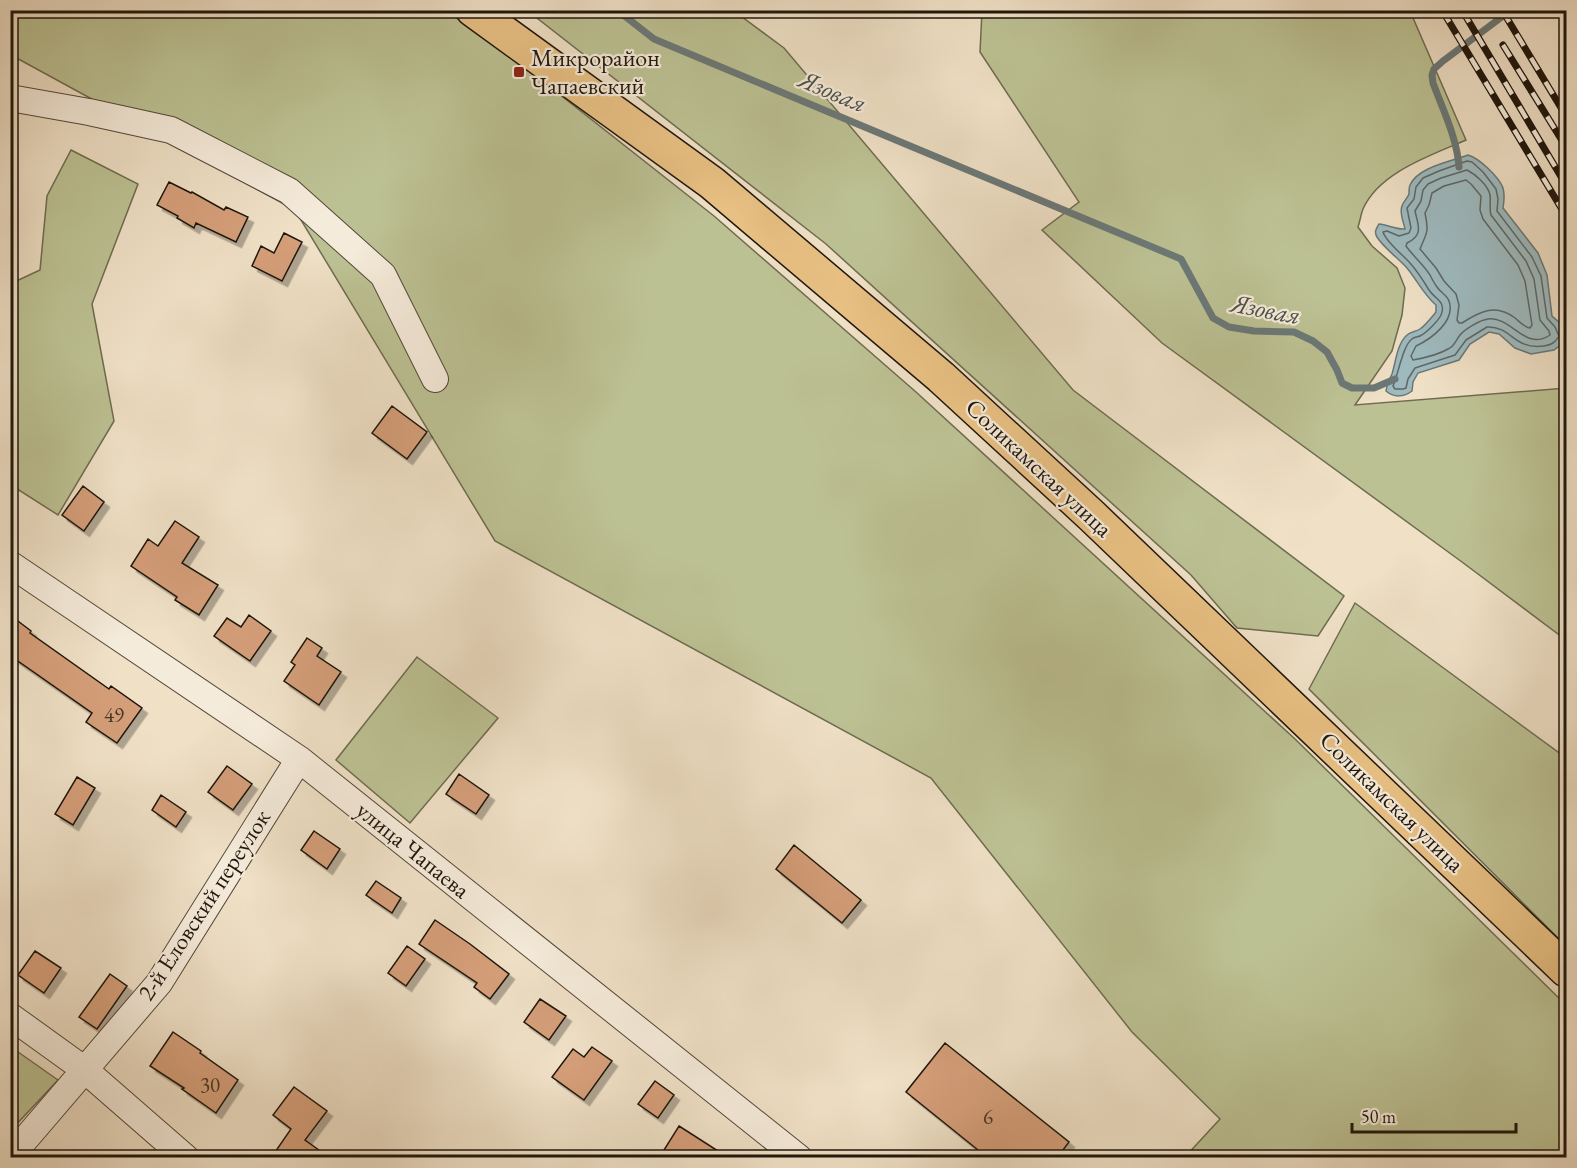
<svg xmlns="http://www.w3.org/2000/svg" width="1577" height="1168" viewBox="0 0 1577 1168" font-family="'EB Garamond',serif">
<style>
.green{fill:#bcc193;stroke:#6e6c50;stroke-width:1.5}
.water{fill:#9ebabf;stroke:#6b7877;stroke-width:1.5}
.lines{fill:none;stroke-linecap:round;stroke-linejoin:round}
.shore{stroke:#5e6866;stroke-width:1.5}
.stream{stroke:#6b7877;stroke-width:7}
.building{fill:#d49e79;stroke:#1f160c;stroke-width:1.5;filter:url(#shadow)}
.street-casing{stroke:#53483a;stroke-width:28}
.primary-casing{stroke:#1f160c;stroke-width:36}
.street{stroke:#f5ebda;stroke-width:26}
.primary{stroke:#e8c083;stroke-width:33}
.rail-casing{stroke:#1f160c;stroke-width:7}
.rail{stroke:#f5ebda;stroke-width:4.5;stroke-dasharray:14;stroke-linecap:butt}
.poi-dot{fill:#8f2418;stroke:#f5ebda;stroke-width:2}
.labels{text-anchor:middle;stroke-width:4.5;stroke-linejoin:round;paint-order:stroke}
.number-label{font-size:21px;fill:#4c3827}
.poi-label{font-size:24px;fill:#1f160c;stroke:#f5ebda;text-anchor:start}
.street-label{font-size:24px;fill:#1f160c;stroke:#f5ebda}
.water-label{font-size:26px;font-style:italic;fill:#4b4f4b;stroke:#f5ebda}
</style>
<defs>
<filter id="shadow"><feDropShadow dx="5.5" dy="5.5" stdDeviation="0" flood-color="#0004"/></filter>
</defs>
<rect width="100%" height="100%" fill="#efe0c6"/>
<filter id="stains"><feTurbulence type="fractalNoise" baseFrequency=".00333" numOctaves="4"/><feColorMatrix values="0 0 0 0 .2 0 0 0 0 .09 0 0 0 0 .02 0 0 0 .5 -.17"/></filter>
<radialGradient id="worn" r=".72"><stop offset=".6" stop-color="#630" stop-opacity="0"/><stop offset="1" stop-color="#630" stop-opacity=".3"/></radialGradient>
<path class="green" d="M 10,11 L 445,11 L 483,34 L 714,216 L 916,392 L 1295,739 L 1566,1005 L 1566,1157 L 1185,1157 L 1220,1119 L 1132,1032 L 931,778 L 495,541 L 295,210 L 11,55 Z
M 528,11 L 734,11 L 784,48 L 1073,390 L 1344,596 L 1318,636 L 1237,628 L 1191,575 L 826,244 Z
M 982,11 L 1410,11 L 1466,140 C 1432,155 1379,172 1363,209 C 1361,214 1360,221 1358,227 L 1372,246 L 1397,268 L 1405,288 L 1402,315 L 1392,351 L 1355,405 L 1566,388 L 1566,640 L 1462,562 L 1162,343 L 1042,230 L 1079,202 L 980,52 Z
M 71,150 L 138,184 L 92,304 L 114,421 L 58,515 L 11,485 L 10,284 L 40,270 L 47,196 Z
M 1355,603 L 1566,758 L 1566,946 L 1309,689 Z
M 417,657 L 498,718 L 410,823 L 336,760 Z
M 11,1047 L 58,1080 L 11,1130 Z"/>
<path class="water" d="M 1468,155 C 1479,158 1499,177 1503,188 C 1505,195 1504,202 1503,208 L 1538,253 L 1547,275 L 1552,316 L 1560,323 L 1565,334 L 1563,343 L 1554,350 L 1531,354 L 1515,348 L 1499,334 L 1489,332 L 1470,344 L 1459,360 L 1418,373 L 1413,382 L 1412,391 C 1404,397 1394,398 1386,391 C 1387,384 1389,380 1392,374 C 1396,361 1397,344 1407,335 C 1411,331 1416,332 1420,329 C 1426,325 1431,318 1436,312 L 1436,305 C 1424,295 1417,280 1407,268 C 1399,259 1383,247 1377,237 C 1374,232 1376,229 1379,224 C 1388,225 1397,230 1405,229 C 1404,223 1399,213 1402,206 C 1403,202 1407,199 1409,194 C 1409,191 1409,187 1410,185 C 1418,167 1450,162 1468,155 Z"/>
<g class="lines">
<path class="shore" d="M 1467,161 L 1472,162 L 1483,172 L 1496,189 L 1498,199 L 1497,211 L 1532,257 L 1541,276 L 1547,318 L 1555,327 L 1559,336 C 1555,343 1551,345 1544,346 C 1513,350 1512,326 1487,327 L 1466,340 L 1455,355 L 1415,368 L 1408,379 L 1406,388 L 1403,389 L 1395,389 L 1393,386 C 1398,375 1403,345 1412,339 C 1414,337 1418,337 1420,336 C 1426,333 1441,319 1442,312 C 1445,301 1434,298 1429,290 C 1423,280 1418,272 1410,263 C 1403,255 1386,242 1383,232 L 1387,231 L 1399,236 L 1409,233 L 1411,228 L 1407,208 L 1414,199 L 1416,187 L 1423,178 L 1439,171 Z
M 1467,170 C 1475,174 1488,185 1490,195 C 1491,202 1489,208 1491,215 L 1526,261 L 1534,279 L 1540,320 L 1549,331 L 1550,335 C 1525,352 1512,316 1488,319 C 1480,320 1465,329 1460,335 C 1456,340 1454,347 1448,349 C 1438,355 1424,358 1413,360 L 1411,356 L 1416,346 C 1431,339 1456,321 1449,301 C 1447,295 1440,292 1437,287 C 1434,283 1432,279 1430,275 C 1423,264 1413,256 1406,246 L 1407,243 C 1424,235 1418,225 1415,211 L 1421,201 L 1423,190 L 1428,184 L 1441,178 Z
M 1466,180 L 1471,184 L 1481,196 L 1480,210 L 1483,219 L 1518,265 L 1525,281 L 1532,325 L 1530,328 C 1524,327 1520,322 1515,318 C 1495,303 1479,312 1462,323 L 1459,323 L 1457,320 L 1459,305 L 1456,294 L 1444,281 L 1436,268 L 1420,249 C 1427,232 1429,233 1425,213 L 1429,205 L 1432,193 L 1444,186 Z"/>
<path class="stream" d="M 617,10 L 654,39 L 1181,259 L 1213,318 L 1229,327 L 1254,331 L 1294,332 L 1313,341 L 1327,352 L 1337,370 L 1342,383 L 1352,388 L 1374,388 L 1395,379
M 1459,167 C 1457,138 1443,110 1433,83 L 1432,75 L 1434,69 L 1443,61 L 1511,10"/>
</g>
<path class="building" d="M 169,182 L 191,193 L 192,192 L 224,210 L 226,207 L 248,217 L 236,242 L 196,223 L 194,228 L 177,218 L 178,216 L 157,205 Z
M 284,233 L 302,242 L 282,281 L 252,266 L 261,246 L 274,253 Z
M 392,406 L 427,432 L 407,459 L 372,433 Z
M 83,486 L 104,502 L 84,531 L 62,515 Z
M 175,521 L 199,537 L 182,563 L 218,585 L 199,615 L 175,600 L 177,597 L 131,566 L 148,539 L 158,546 Z
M 10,615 L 31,631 L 30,633 L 109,689 L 111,686 L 142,708 L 117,743 L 86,722 L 92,713 L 12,657 L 10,659 Z
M 249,615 L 271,631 L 250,661 L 214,636 L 227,618 L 241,627 Z
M 307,638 L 322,648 L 317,656 L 341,672 L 319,705 L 284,681 L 295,665 L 291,662 Z
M 227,766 L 252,784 L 233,810 L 208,792 Z
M 459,774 L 489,795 L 476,814 L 446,794 Z
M 77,777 L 95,788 L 73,825 L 55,814 Z
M 161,795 L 186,812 L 176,827 L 152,810 Z
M 314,831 L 340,849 L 327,869 L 301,850 Z
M 794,845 L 861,900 L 842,923 L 776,869 Z
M 376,881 L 401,898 L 392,913 L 366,895 Z
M 435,920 L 470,944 L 509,974 L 490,999 L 474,987 L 477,983 L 419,944 Z
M 407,946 L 425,959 L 406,986 L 388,973 Z
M 35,951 L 61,968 L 44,993 L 18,975 Z
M 110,974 L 127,986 L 97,1029 L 79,1017 Z
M 540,999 L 566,1016 L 549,1040 L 524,1022 Z
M 173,1032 L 201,1051 L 200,1053 L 238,1080 L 216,1113 L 182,1089 L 184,1088 L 150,1066 Z
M 945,1043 L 1069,1142 L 1057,1158 L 988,1158 L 906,1092 Z
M 592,1047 L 612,1061 L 584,1100 L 552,1077 L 573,1049 L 584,1057 Z
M 655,1081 L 674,1095 L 658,1118 L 638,1104 Z
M 294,1087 L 327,1111 L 305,1140 L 330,1158 L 271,1158 L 291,1129 L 273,1115 Z
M 679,1126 L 729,1158 L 659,1158 Z"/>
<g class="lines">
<defs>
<path id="street" d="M 10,98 L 89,112 L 171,130 L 289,191 L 383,275 L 435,379
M 10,564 L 299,759 L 799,1158
M 10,1016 L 85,1070 L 186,1158
M 10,1157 L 159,983 L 299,759"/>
<path id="primary" d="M 473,10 L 712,183 L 941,377 L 1092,516 L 1566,970"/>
</defs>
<use href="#street" class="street-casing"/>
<use href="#primary" class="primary-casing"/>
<use href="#street" class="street"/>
<use href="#primary" class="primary"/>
<defs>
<path id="rail" d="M 1442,10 L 1566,216
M 1462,10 L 1566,185
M 1502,10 L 1566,116
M 1503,45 L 1566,147"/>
</defs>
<use href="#rail" class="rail-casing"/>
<use href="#rail" class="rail"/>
</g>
<rect class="poi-dot" x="513" y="66" width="12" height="12" rx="3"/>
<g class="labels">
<g class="number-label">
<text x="114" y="722">49</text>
<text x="210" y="1092">30</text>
<text x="988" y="1124">6</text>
</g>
<g class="poi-label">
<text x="531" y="66">Микрорайон<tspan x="531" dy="28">Чапаевский</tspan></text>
</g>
<g class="street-label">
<text transform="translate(1039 468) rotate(43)" y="8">Соликамская улица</text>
<text transform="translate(1392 802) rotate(44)" y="8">Соликамская улица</text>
<text transform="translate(413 850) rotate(39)" y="8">улица Чапаева</text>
<text transform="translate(204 905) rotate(-57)" y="8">2-й Еловский переулок</text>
</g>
<g class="water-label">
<text transform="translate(833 91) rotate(23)" y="9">Язовая</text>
<text transform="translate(1266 309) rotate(11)" y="9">Язовая</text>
</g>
</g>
<rect width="1577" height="1168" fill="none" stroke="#efe0c6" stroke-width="36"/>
<rect x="12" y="12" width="1553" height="1144" fill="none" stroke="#1f160c" stroke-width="3"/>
<rect x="18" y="18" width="1541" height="1132" fill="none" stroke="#1f160c" stroke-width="1.5"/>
<path d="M1352 1123v9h164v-9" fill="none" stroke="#1f160c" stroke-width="3"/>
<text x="1361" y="1123" font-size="18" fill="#1f160c" stroke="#f5ebda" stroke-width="4.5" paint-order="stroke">50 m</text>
<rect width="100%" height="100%" filter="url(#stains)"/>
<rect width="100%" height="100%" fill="url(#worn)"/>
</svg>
